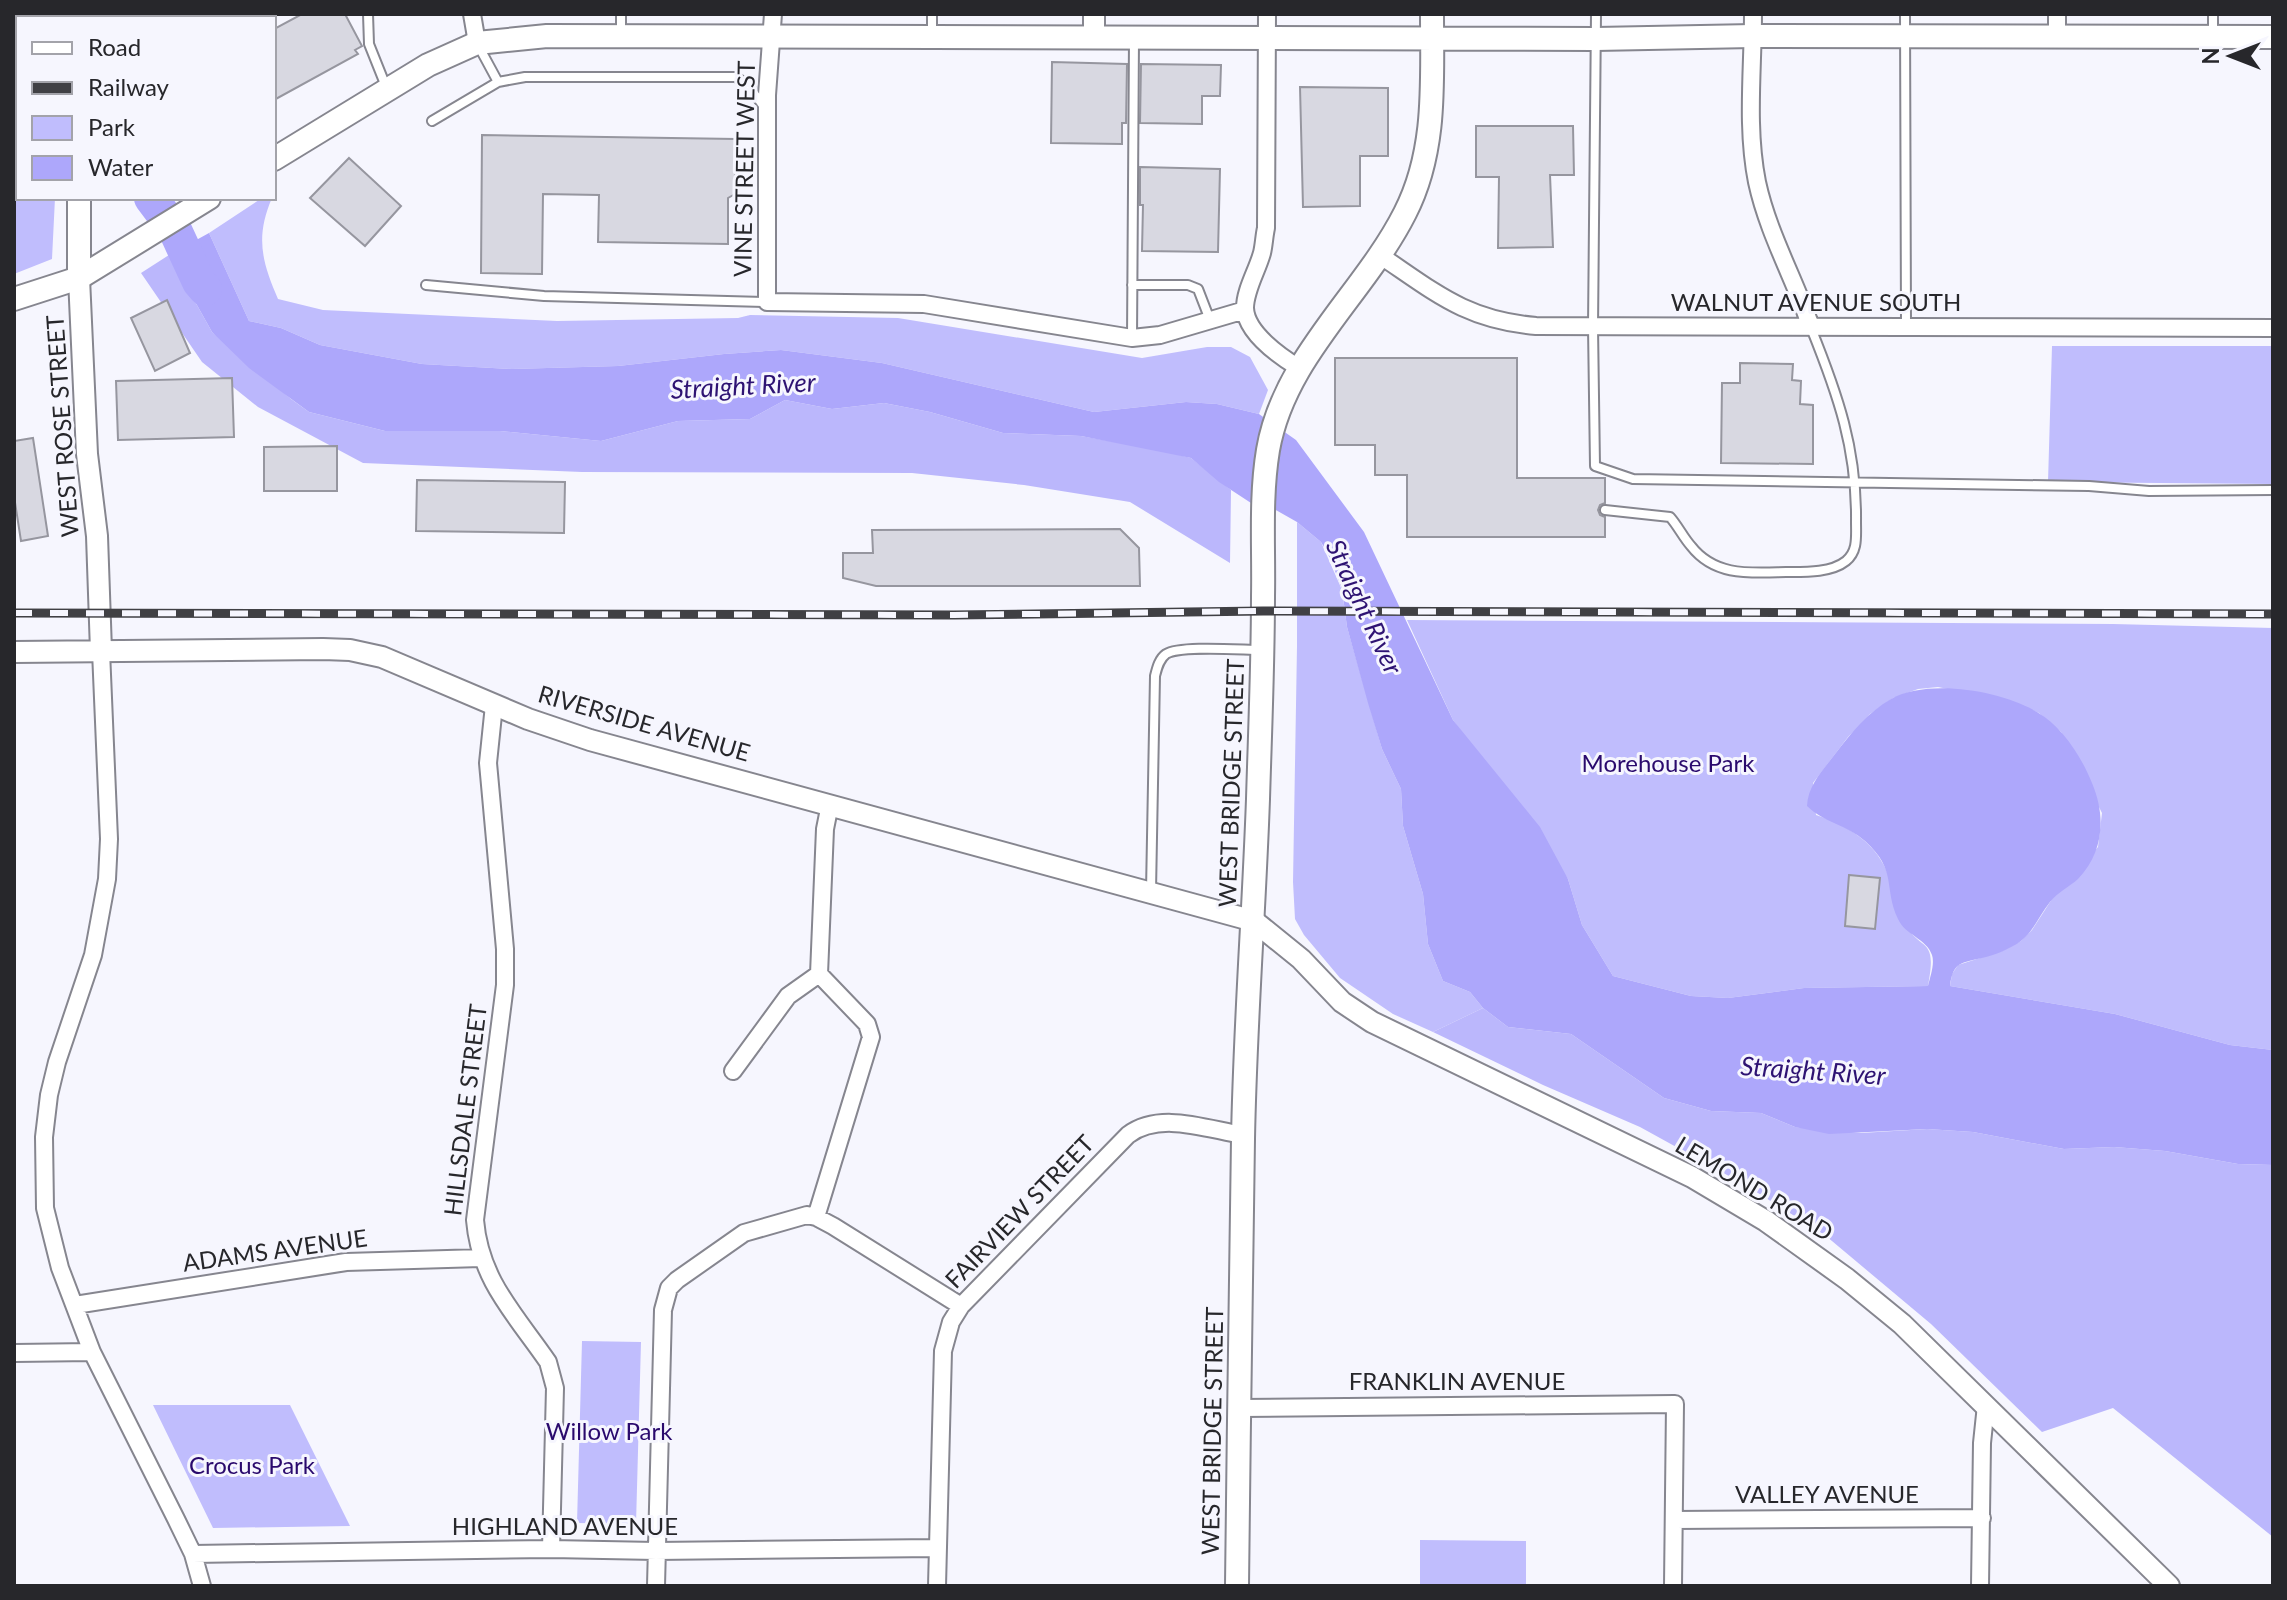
<svg xmlns="http://www.w3.org/2000/svg" width="2287" height="1600" viewBox="0 0 2287 1600" font-family="Lato,sans-serif">
<style>
.green{fill:#c0bdfd}
.forest{fill:#bbb7fc}
.water{fill:#ada7fb}
.lines{fill:none;stroke-linecap:round;stroke-linejoin:round}
.river{stroke:#ada7fb;stroke-width:34}
.building{fill:#d8d8e1;stroke:#96969f;stroke-width:2}
.service-casing{stroke:#86868f;stroke-width:12}
.minor-casing{stroke:#86868f;stroke-width:20}
.tertiary-casing{stroke:#86868f;stroke-width:24}
.secondary-casing{stroke:#86868f;stroke-width:26}
.service{stroke:#fff;stroke-width:8}
.minor{stroke:#fff;stroke-width:16}
.tertiary{stroke:#fff;stroke-width:20}
.secondary{stroke:#fff;stroke-width:22}
.rail-casing{stroke:#404044;stroke-width:9}
.rail{stroke:#f6f6fe;stroke-width:6;stroke-dasharray:18;stroke-linecap:butt}
.labels{text-anchor:middle;stroke-width:6;stroke-linejoin:round;paint-order:stroke}
.street-label{font-size:24px;fill:#27272b;stroke:#f6f6fe}
.park-label{font-size:24px;fill:#2a0a6d;stroke:#f6f6fe}
.water-label{font-size:26px;font-style:italic;fill:#2e1373;stroke:#f6f6fe}
</style>
<rect width="100%" height="100%" fill="#f6f6fe"/>
<path class="green" d="M 14,137 L 18,137 L 18,198 L 55,198 L 52,259 L 14,274 Z
M 262,198 L 272,198 C 255,237 262,262 278,299 L 323,310 L 557,321 L 738,318 L 750,315 L 898,318 L 1142,358 L 1207,347 L 1231,347 L 1250,357 L 1268,390 L 1259,414 L 1217,404 L 1186,402 L 1094,412 L 882,363 L 781,350 L 724,354 L 618,366 L 512,369 L 422,364 L 320,345 L 281,328 L 249,321 L 209,233 Z
M 2052,346 L 2273,346 L 2273,484 L 2048,482 Z
M 1297,522 L 1321,542 L 1342,590 L 1347,627 L 1382,749 L 1401,789 L 1403,826 L 1423,894 L 1428,944 L 1443,981 L 1470,992 L 1483,1008 L 1433,1032 L 1393,1014 L 1340,978 L 1304,935 L 1295,919 L 1293,882 L 1297,646 Z
M 1407,620 L 2113,624 L 2273,628 L 2273,1050 L 2230,1045 L 2115,1014 L 1950,986 L 1952,974 L 1958,965 L 2002,951 L 2021,941 L 2032,930 L 2052,899 L 2098,847 L 2102,813 L 2061,732 L 2039,713 L 2016,703 L 1938,687 L 1918,689 L 1893,698 L 1870,714 L 1848,737 L 1813,783 L 1816,815 C 1848,825 1878,844 1889,877 C 1894,891 1893,905 1901,918 C 1920,955 1938,933 1928,986 L 1804,988 L 1728,998 L 1691,996 L 1613,976 L 1582,925 L 1568,879 L 1453,720 Z
M 582,1341 L 641,1342 L 636,1524 L 577,1523 Z
M 153,1405 L 290,1405 L 350,1526 L 213,1528 Z
M 1420,1540 L 1526,1541 L 1526,1586 L 1420,1586 Z"/>
<path class="forest" d="M 169,255 L 212,332 L 291,399 L 309,412 L 385,431 L 500,431 L 601,441 L 678,421 L 750,419 L 785,400 L 832,409 L 884,403 L 930,412 L 1003,433 L 1081,436 L 1160,450 L 1191,458 L 1231,490 L 1230,563 L 1130,502 L 1024,485 L 912,473 L 582,472 L 363,463 L 258,407 L 202,362 L 141,273 Z
M 1483,1008 L 1508,1027 L 1571,1034 L 1664,1098 L 1711,1111 L 1761,1113 L 1795,1127 L 1861,1133 L 1927,1129 L 1973,1132 L 2064,1149 L 2114,1147 L 2165,1151 L 2238,1164 L 2273,1165 L 2273,1537 L 2113,1408 L 2042,1432 L 1931,1324 L 1826,1236 L 1747,1186 L 1640,1127 L 1543,1085 L 1433,1032 Z"/>
<path class="water" d="M 209,233 L 249,321 L 281,328 L 320,345 L 422,364 L 512,369 L 618,366 L 724,354 L 781,350 L 882,363 L 1094,412 L 1186,402 L 1217,404 L 1259,414 L 1296,440 L 1364,532 L 1453,720 L 1540,827 L 1568,879 L 1582,925 L 1613,976 L 1691,996 L 1728,998 L 1804,988 L 1928,986 C 1930,977 1935,964 1932,955 C 1927,939 1905,935 1898,919 C 1883,887 1898,871 1865,841 C 1847,825 1823,822 1807,806 C 1808,785 1823,770 1835,754 C 1851,733 1868,712 1891,699 C 1929,678 2002,691 2037,712 C 2062,726 2082,758 2092,783 C 2106,816 2104,852 2078,879 C 2069,887 2058,892 2050,902 C 2040,914 2034,931 2021,941 C 2010,949 1995,955 1982,958 C 1962,963 1953,961 1950,986 L 2115,1014 L 2230,1045 L 2273,1050 L 2273,1165 L 2238,1164 L 2165,1151 L 2114,1147 L 2064,1149 L 1973,1132 L 1927,1129 L 1829,1134 L 1795,1127 L 1761,1113 L 1711,1111 L 1664,1098 L 1571,1034 L 1508,1027 L 1483,1008 L 1470,992 L 1443,981 L 1428,944 L 1423,894 L 1403,826 L 1401,789 L 1382,749 L 1368,703 L 1347,627 L 1342,589 L 1330,558 L 1321,542 L 1297,522 L 1267,505 L 1251,503 L 1219,482 L 1191,458 L 1081,436 L 1003,433 L 930,412 L 884,403 L 832,409 L 785,400 L 750,419 L 678,421 L 601,441 L 500,431 L 385,431 L 309,412 L 249,368 L 212,332 L 169,255 Z"/>
<g class="lines">
<path class="river" d="M 14,137 L 18,137
M 151,198 L 175,230 L 199,282 L 205,289"/>
</g>
<path class="building" d="M 302,14 L 345,14 L 362,46 L 355,50 L 358,54 L 274,100 L 274,29 Z
M 1052,62 L 1127,64 L 1126,123 L 1122,123 L 1122,144 L 1051,143 Z
M 1141,64 L 1221,65 L 1220,96 L 1202,96 L 1202,124 L 1140,123 Z
M 1300,87 L 1388,88 L 1388,156 L 1360,156 L 1360,206 L 1303,207 Z
M 1476,126 L 1573,126 L 1574,175 L 1550,175 L 1553,247 L 1498,248 L 1499,177 L 1476,177 Z
M 482,135 L 736,139 L 735,194 L 728,198 L 728,244 L 598,242 L 599,195 L 543,194 L 542,274 L 481,273 Z
M 349,158 L 401,206 L 365,246 L 310,198 Z
M 1140,167 L 1220,169 L 1218,252 L 1142,251 L 1143,205 L 1140,205 Z
M 167,300 L 190,353 L 155,371 L 131,318 Z
M 1335,358 L 1517,358 L 1517,478 L 1605,478 L 1605,503 L 1600,505 L 1598,510 L 1600,515 L 1605,517 L 1605,537 L 1407,537 L 1407,475 L 1375,475 L 1375,445 L 1335,445 Z
M 1740,363 L 1793,364 L 1792,380 L 1801,381 L 1800,404 L 1813,405 L 1813,464 L 1721,463 L 1722,383 L 1740,383 Z
M 232,378 L 234,437 L 118,440 L 116,381 Z
M 33,438 L 48,536 L 21,541 L 14,496 L 14,441 Z
M 337,446 L 337,491 L 264,491 L 264,447 Z
M 417,480 L 565,482 L 564,533 L 416,531 Z
M 1120,529 L 1139,548 L 1140,586 L 876,586 L 843,578 L 843,553 L 873,553 L 872,530 Z
M 1849,875 L 1880,878 L 1875,929 L 1845,926 Z"/>
<g class="lines">
<defs>
<path id="service" d="M 229,14 L 235,17 L 249,14
M 368,14 L 369,44 L 387,89
M 932,14 L 932,36
M 1596,14 L 1593,327 L 1595,466 L 1633,479 L 2089,486 L 2149,491 L 2273,490
M 1905,14 L 1906,326
M 2213,33 L 2213,14
M 621,36 L 621,14
M 478,45 L 498,82 L 525,77 L 736,77 L 748,85 L 764,107
M 432,121 L 498,82
M 426,285 L 544,296 L 766,302
M 1132,285 L 1188,285 L 1198,289 L 1210,320
M 1132,338 L 1134,38
M 1605,510 L 1670,517 C 1678,526 1683,537 1691,546 C 1715,577 1751,573 1786,572 C 1804,572 1831,573 1846,561 C 1858,551 1856,537 1856,522 C 1857,449 1838,395 1811,328
M 1151,891 L 1155,676 C 1157,668 1159,659 1166,654 C 1180,645 1242,650 1261,650"/>
<path id="minor" d="M 472,14 L 477,43
M 773,14 L 767,95 L 767,302 L 924,304 L 1132,338 L 1160,335 L 1245,310
M 1267,14 L 1266,228 C 1264,237 1264,245 1262,253 C 1257,271 1245,290 1245,308 C 1246,333 1281,357 1299,368
M 1753,14 C 1753,69 1746,127 1757,182 C 1768,233 1794,278 1811,327
M 2057,37 L 2057,14
M 1378,254 C 1435,292 1465,320 1536,326 L 2273,328
M 101,651 L 109,839 L 107,879 L 93,955 L 57,1062 L 49,1095 L 44,1137 L 45,1208 L 60,1268 L 92,1352 L 176,1519 L 193,1554 L 202,1586
M 494,705 L 488,763 L 505,949 L 505,985 L 475,1220 C 480,1280 515,1314 548,1362 L 555,1388 L 551,1549
M 733,1071 L 788,996 L 819,974
M 816,1217 L 871,1037 L 867,1024 L 819,974 L 825,829 L 830,804
M 75,1305 L 346,1262 L 481,1258
M 14,1353 L 92,1352
M 1240,1408 L 1675,1404 L 1673,1586
M 1674,1520 L 1982,1518
M 193,1554 L 551,1549 L 656,1551 L 937,1548
M 656,1586 L 663,1310 L 669,1288 L 677,1280 L 744,1233 L 807,1215 L 816,1217 L 833,1226 L 961,1306
M 937,1586 L 943,1351 L 951,1322 L 961,1306 L 1128,1135 C 1160,1111 1206,1129 1243,1135
M 1980,1586 L 1982,1443 L 1986,1405"/>
<path id="tertiary" d="M 1094,14 L 1094,37
M 79,278 L 87,454 L 97,536 L 101,651
M 14,652 L 323,649 L 350,650 L 382,657 L 528,719 L 590,740 L 1254,921 L 1301,959 L 1342,1002 L 1372,1022 L 1692,1177 L 1766,1221 L 1847,1279 L 1902,1324 L 2169,1586"/>
<path id="secondary" d="M 84,18 L 84,14
M 274,159 L 428,65 L 477,43 L 547,36 L 1596,39 L 1753,36 L 2273,37
M 79,198 L 79,278
M 14,299 L 79,278 L 209,198
M 1237,1586 C 1239,1437 1240,1288 1243,1139 C 1245,1026 1254,912 1258,799 C 1260,731 1263,664 1263,596 C 1264,548 1260,498 1268,450 C 1284,357 1364,294 1405,213 C 1437,151 1432,81 1432,14"/>
</defs>
<use href="#service" class="service-casing"/>
<use href="#minor" class="minor-casing"/>
<use href="#tertiary" class="tertiary-casing"/>
<use href="#secondary" class="secondary-casing"/>
<use href="#service" class="service"/>
<use href="#minor" class="minor"/>
<use href="#tertiary" class="tertiary"/>
<use href="#secondary" class="secondary"/>
<defs>
<path id="rail" d="M 14,613 L 954,615 L 1263,611 L 2273,614"/>
</defs>
<use href="#rail" class="rail-casing"/>
<use href="#rail" class="rail"/>
</g>
<g class="labels">
<g class="street-label">
<text transform="translate(745 169) rotate(-89)" y="8">VINE STREET WEST</text>
<text x="1816" y="311">WALNUT AVENUE SOUTH</text>
<text transform="translate(63 426) rotate(-94)" y="8">WEST ROSE STREET</text>
<text transform="translate(644 724) rotate(16)" y="8">RIVERSIDE AVENUE</text>
<text transform="translate(1232 783) rotate(-88)" y="8">WEST BRIDGE STREET</text>
<text transform="translate(466 1110) rotate(-83)" y="8">HILLSDALE STREET</text>
<text transform="translate(1754 1189) rotate(31)" y="8">LEMOND ROAD</text>
<text transform="translate(1020 1212) rotate(-46)" y="8">FAIRVIEW STREET</text>
<text transform="translate(275 1251) rotate(-8)" y="8">ADAMS AVENUE</text>
<text x="1457" y="1390">FRANKLIN AVENUE</text>
<text transform="translate(1213 1431) rotate(-89)" y="8">WEST BRIDGE STREET</text>
<text x="1827" y="1503">VALLEY AVENUE</text>
<text x="565" y="1535">HIGHLAND AVENUE</text>
</g>
<g class="park-label">
<text x="1668" y="772">Morehouse Park</text>
<text x="609" y="1440">Willow Park</text>
<text x="252" y="1474">Crocus Park</text>
</g>
<g class="water-label">
<text transform="translate(743 386) rotate(-3)" y="9">Straight River</text>
<text transform="translate(1364 607) rotate(65)" y="9">Straight River</text>
<text transform="translate(1813 1071) rotate(4)" y="9">Straight River</text>
</g>
</g>
<rect width="2287" height="1600" fill="none" stroke="#27272b" stroke-width="32"/>
<rect x="16" y="16" width="260" height="184" fill="#f6f6fe" stroke="#a3a3aa" stroke-width="2"/>
<rect x="32" y="42" width="40" height="12" fill="#ffffff" stroke="#a3a3aa" stroke-width="2"/>
<text x="88" y="56" font-size="24" fill="#27272b">Road</text>
<rect x="32" y="82" width="40" height="12" fill="#404044" stroke="#a3a3aa" stroke-width="2"/>
<text x="88" y="96" font-size="24" fill="#27272b">Railway</text>
<rect x="32" y="116" width="40" height="24" fill="#c0bdfd" stroke="#a3a3aa" stroke-width="2"/>
<text x="88" y="136" font-size="24" fill="#27272b">Park</text>
<rect x="32" y="156" width="40" height="24" fill="#ada7fb" stroke="#a3a3aa" stroke-width="2"/>
<text x="88" y="176" font-size="24" fill="#27272b">Water</text>
<g transform="translate(2231 56) rotate(270)" stroke="#f6f6fe" stroke-width="6" paint-order="stroke">
<path d="M0-6L14 30L0 20L-14 30Z" fill="#27272b"/>
<text y="-12" font-size="22" font-weight="bold" text-anchor="middle" fill="#27272b">N</text>
</g>
</svg>
